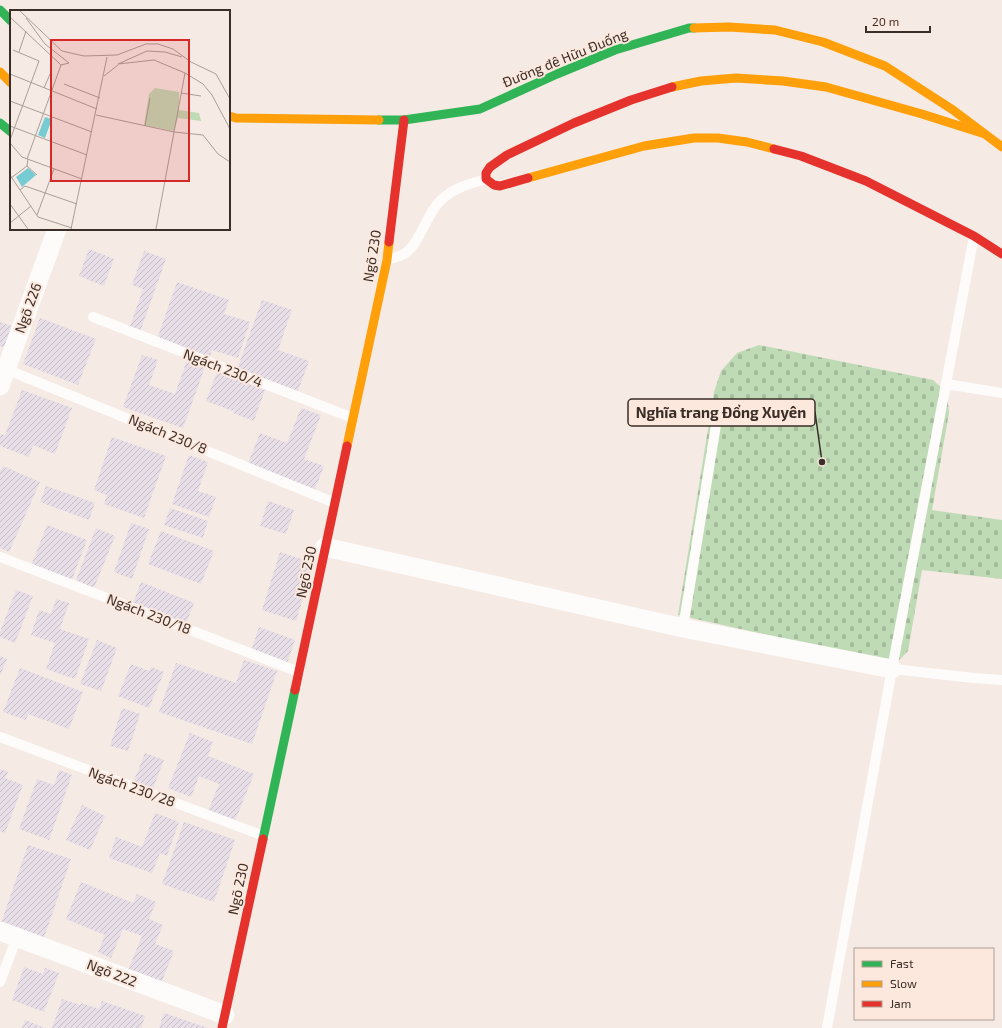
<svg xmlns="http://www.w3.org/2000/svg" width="1002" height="1028" viewBox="0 0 1002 1028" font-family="'Exo 2',sans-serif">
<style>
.cemetery{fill:url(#cemetery-stones)}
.building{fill:url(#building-hatch)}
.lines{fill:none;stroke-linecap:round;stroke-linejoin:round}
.lane{stroke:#fefcfb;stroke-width:10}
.street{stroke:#fefcfb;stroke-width:19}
.fast{stroke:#30b455;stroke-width:9}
.slow{stroke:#ff9f0a;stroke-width:9}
.jam{stroke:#e5322d;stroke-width:9}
.labels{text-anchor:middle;stroke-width:4;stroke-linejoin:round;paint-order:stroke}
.street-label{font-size:14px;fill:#3a2e27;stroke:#fce8dd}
.inset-road{fill:none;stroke:#aa9f98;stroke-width:1}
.view{fill:#d62828;fill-opacity:0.15;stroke:#d62828;stroke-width:2}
.inset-edge{fill:none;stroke:#3a2e27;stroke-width:2}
.leader{fill:none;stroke:#3a2e27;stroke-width:1.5}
.callout-dot{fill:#3a2e27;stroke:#fce8dd;stroke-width:1.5}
.callout{fill:#fce8dd;stroke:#3a2e27;stroke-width:1.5}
.callout-label{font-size:15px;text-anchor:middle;font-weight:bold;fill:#3a2e27}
</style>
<defs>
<pattern id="cemetery-stones" width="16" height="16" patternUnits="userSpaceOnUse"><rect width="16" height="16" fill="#bfdbb5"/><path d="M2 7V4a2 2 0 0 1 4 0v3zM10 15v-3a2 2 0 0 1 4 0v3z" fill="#a5bc9c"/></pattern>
<pattern id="building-hatch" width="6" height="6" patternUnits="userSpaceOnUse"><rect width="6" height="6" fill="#e7dee7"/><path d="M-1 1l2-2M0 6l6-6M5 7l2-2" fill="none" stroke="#c7bfc6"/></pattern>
</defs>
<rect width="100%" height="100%" fill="#f5eae4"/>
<path class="cemetery" d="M 759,345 L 933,380 L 947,393 L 949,413 L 932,510 L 1002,520 L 1002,579 L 922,570 L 908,651 L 898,661 L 883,661 L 678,615 L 714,392 L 721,371 L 737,353 Z"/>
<path class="building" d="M 89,249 L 114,259 L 104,286 L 79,276 Z
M 144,251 L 166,259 L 140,332 L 129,329 L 143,289 L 132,285 Z
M 177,282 L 229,300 L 224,314 L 250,322 L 238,358 L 212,350 L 209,359 L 172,347 L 175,334 L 172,344 L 157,339 Z
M 262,300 L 292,310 L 278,350 L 309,361 L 298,391 L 237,369 Z
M 40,318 L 96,339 L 78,385 L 23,364 Z
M 0,322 L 17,328 L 9,349 L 0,346 Z
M 142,355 L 158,360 L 149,385 L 175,394 L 187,360 L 205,367 L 183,428 L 123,407 Z
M 217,372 L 265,390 L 254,421 L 233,413 L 240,394 L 233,411 L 206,401 Z
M 22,390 L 72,408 L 55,454 L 33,445 L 29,457 L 0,446 L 0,434 L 5,435 Z
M 301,408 L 321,415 L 304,459 L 324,466 L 314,492 L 247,466 L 260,433 L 287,443 Z
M 112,437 L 166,456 L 144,518 L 104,504 L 107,495 L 94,490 Z
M 189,455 L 208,462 L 198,491 L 216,497 L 209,517 L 172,504 Z
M 3,466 L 40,482 L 9,552 L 0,548 L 0,471 Z
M 46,486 L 95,503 L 89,520 L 40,502 Z
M 268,501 L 294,510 L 286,534 L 260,526 Z
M 170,508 L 208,521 L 203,538 L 164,525 Z
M 131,523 L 149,529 L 132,579 L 114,572 Z
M 47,525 L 87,540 L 71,582 L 31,566 Z
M 96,528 L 115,536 L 94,588 L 76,580 Z
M 161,531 L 214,551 L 201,584 L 148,564 Z
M 280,552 L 314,563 L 296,621 L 262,610 Z
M 141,582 L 194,603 L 185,626 L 132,606 Z
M 16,590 L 33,596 L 15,643 L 0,637 L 0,632 Z
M 56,599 L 69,603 L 60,629 L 89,639 L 75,679 L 46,669 L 55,643 L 31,635 L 39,610 L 51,614 Z
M 259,627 L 295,640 L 287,664 L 251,651 Z
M 97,640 L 117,648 L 101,691 L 80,684 Z
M 0,656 L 7,659 L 0,676 Z
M 244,660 L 277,671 L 252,744 L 159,712 L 176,663 L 236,683 Z
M 131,664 L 149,671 L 151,667 L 164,672 L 149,708 L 118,696 Z
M 20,668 L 83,692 L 69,729 L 28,714 L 26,720 L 3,712 Z
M 122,708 L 140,714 L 128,751 L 110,746 Z
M 190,733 L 213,742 L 208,756 L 254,774 L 235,821 L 208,811 L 219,784 L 199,776 L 191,797 L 168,788 Z
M 145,753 L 164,760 L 152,791 L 133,783 Z
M 0,769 L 8,772 L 5,778 L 23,785 L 5,833 L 0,831 Z
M 59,770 L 72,775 L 49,840 L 19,829 L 37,779 L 54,785 Z
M 82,805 L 105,816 L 90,850 L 66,840 Z
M 155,813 L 179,822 L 167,856 L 160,853 L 152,873 L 109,858 L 116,837 L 142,847 Z
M 184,822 L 235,840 L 214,902 L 162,884 Z
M 28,845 L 71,859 L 44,938 L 1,923 Z
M 81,882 L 133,903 L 137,894 L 156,902 L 149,919 L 163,925 L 155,944 L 174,951 L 160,986 L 127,973 L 142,936 L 123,929 L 111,958 L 98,952 L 105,935 L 66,919 Z
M 24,967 L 43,974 L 45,968 L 59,973 L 44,1012 L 12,1000 Z
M 62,999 L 80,1005 L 81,1003 L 99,1009 L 102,1001 L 145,1016 L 141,1028 L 52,1028 Z
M 164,1013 L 208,1028 L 159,1028 Z
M 25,1020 L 45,1028 L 22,1028 Z"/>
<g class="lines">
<path class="lane" d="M 387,260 C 392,258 399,257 404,254 C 419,246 427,213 440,201 C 453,188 469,184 486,179
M 93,317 L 353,418
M 3,368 L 335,503
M 946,384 L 1002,393
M 0,557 L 299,672
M 683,628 L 717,419
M 892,669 L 974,678 L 1002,680
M 0,737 L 264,836
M 0,982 L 17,937
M 827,1028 L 892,669 L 974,236"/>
<path class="street" d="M 0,386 L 57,229
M 325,547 L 683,628 L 892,669
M 0,931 L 225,1015"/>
<path class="fast" d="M 0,10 L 11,21
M 379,120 L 404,120 L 480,109 L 557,74 L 615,50 L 689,28 L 694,28
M 0,123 L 11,132
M 263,839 L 295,690"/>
<path class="slow" d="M 694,28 L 729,27 L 775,30 L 823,42 L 885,66 L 953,110 L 1002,147
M 0,72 L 11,83
M 672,87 L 701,81 L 736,78 L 783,81 L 826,87 L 922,114 L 985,134
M 229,116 L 236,118 L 379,120
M 528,178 L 644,146 L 694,138 L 718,138 L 747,142 L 774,149
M 347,446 L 387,260 L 389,242"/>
<path class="jam" d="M 774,149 L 801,156 L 866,181 L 974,236 L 1002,254
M 528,178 L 500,186 L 494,185 L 486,179 L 486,173 L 490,167 L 507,155 L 574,123 L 631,100 L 672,87
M 389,242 L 404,120
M 295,690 L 347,446
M 222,1028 L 263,839"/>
</g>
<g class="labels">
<g class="street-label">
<text transform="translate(565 58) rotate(-22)" y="5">Đường đê Hữu Đuống</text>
<text transform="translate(372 256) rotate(-81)" y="5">Ngõ 230</text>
<text transform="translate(28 308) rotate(-70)" y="5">Ngõ 226</text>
<text transform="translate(223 368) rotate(21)" y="5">Ngách 230/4</text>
<text transform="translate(168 434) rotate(22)" y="5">Ngách 230/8</text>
<text transform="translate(306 572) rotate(-78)" y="5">Ngõ 230</text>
<text transform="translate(149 614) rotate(21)" y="5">Ngách 230/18</text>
<text transform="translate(132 787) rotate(20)" y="5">Ngách 230/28</text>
<text transform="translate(238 889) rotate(-78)" y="5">Ngõ 230</text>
<text transform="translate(112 973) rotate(21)" y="5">Ngõ 222</text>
</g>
</g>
<g transform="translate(10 10)">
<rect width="220" height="220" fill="#f5eae4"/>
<path d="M 145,78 L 169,82 L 169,100 L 189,103 L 191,111 L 168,108 L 164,121 L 134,115 L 139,84 Z" fill="#bfdbb5"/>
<path d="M 35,107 L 42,109 L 35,128 L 28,125 ZM 18,158 L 26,165 L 12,177 L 6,167 Z" fill="#76ccd2"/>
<path class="inset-road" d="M 10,1 L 52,41 L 74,46 L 107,45 L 136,34 L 148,34 L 163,39 L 181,52 L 206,64 L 220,89M 0,7 L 51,55 L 17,149M 16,8 L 35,34 L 59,53 L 51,55M 9,42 L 16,21M 108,54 L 144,50 L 175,63 L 193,74 L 202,85 L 220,119M 108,54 L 137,41 L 155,42 L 172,47M 0,64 L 87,99M 94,66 L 108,55M 54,74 L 90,88M 34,78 L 40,64M 171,83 L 191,86M 0,91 L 82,122M 86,105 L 164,122 L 193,125 L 208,144 L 220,152M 0,116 L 77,145M 135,116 L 140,88M 0,130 L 29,51 L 3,40M 0,133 L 12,147 L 72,169M 17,156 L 27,165M 0,165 L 28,207 L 62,218M 1,168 L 17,156 L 18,149M 10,180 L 15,176 L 67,194M 0,194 L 18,219M 27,205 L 44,159M 0,213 L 21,196M 61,219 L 97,47M 146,219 L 175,63"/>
<path class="view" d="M 41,30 L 179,30 L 179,171 L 41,171 Z"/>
<rect width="220" height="220" class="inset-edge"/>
</g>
<path class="leader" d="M822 462L815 412"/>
<circle class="callout-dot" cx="822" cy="462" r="4"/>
<rect class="callout" x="628" y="399" width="187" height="27" rx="4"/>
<g class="callout-label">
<text x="721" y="418">Nghĩa trang Đổng Xuyên</text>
</g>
<rect x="854" y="948" width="140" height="72" fill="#fce8dd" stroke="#ae9e94"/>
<rect x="862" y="961" width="20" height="6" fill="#30b455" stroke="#ae9e94"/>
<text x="890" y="968" font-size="12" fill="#3a2e27">Fast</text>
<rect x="862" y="981" width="20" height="6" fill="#ff9f0a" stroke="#ae9e94"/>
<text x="890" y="988" font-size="12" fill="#3a2e27">Slow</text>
<rect x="862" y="1001" width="20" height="6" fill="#e5322d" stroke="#ae9e94"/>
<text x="890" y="1008" font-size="12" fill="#3a2e27">Jam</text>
<path d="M866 26v6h64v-6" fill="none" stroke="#3a2e27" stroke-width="2"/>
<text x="872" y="26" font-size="12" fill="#3a2e27" stroke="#fce8dd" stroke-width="3" paint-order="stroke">20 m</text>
</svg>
